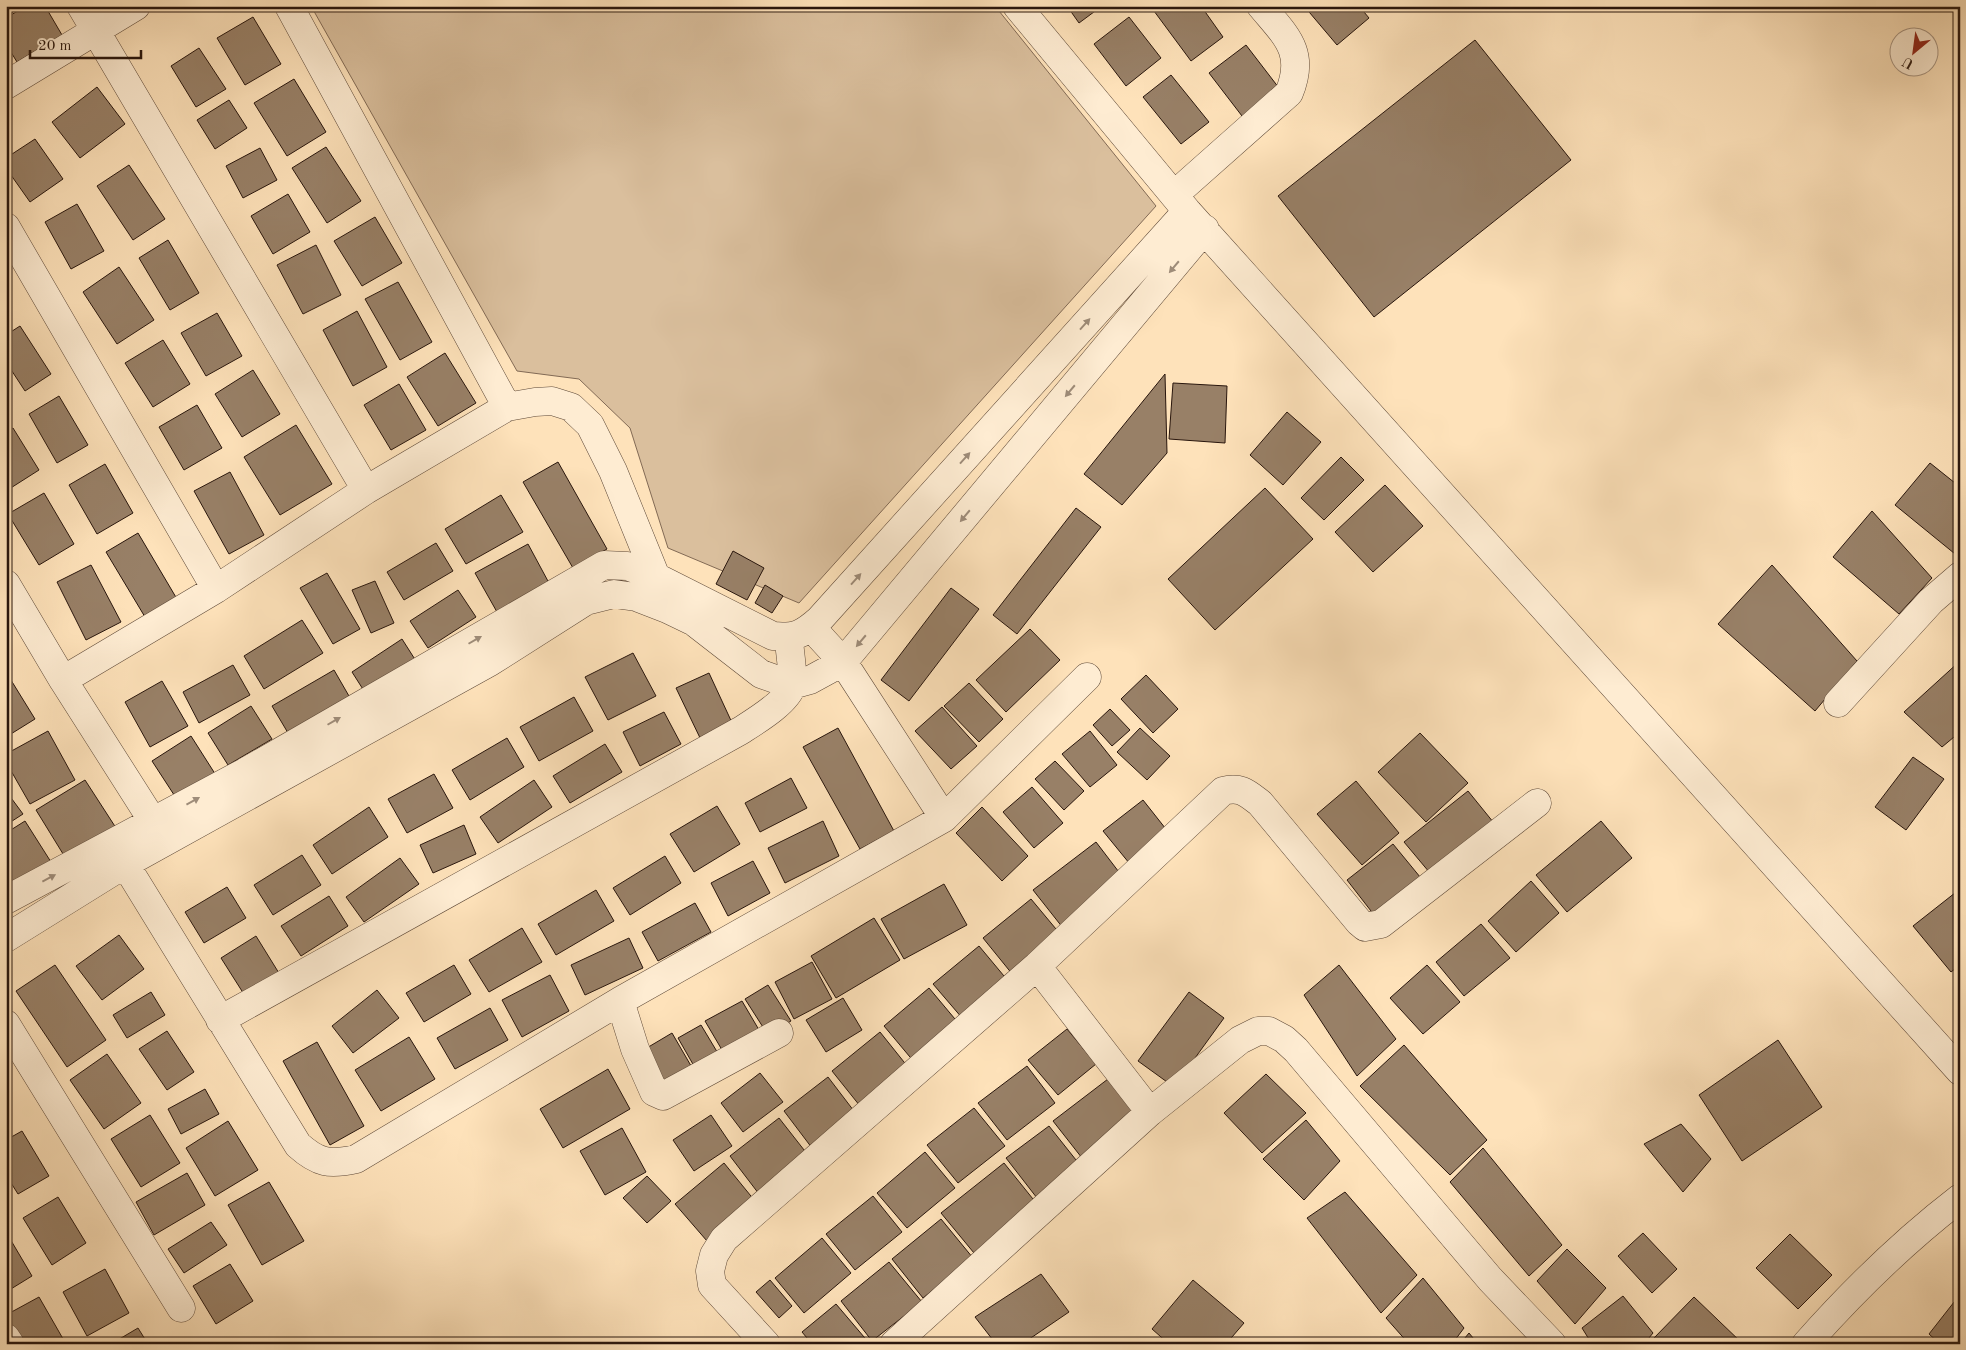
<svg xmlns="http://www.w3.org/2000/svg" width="1966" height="1350" viewBox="0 0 1966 1350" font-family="'Old Standard TT',serif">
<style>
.green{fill:#dabf9d;stroke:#826a55}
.building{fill:#988067;stroke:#29160d}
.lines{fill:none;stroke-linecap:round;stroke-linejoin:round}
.minor-casing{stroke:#5e4938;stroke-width:29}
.minor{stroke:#feecd2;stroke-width:28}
.oneway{fill:#9e8c79}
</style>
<rect width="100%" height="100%" fill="#fee2ba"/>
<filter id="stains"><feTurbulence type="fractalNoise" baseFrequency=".004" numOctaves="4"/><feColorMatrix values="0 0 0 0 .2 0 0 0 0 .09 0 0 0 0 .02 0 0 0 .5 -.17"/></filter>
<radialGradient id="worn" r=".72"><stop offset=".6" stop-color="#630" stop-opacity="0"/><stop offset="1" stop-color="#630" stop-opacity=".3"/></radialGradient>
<path class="green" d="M 311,6 L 995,6 L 1156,206 L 799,603 L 668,548 L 630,428 L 579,379 L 517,371 Z"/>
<path class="building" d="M 26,6 L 45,6 L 62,35 L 17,62 L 6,44 L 6,18 Z
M 1067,6 L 1102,6 L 1079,23 Z
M 1160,6 L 1201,6 L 1223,37 L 1191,61 L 1154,11 Z
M 1304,6 L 1359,6 L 1369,18 L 1337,45 Z
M 253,17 L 281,64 L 245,85 L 217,38 Z
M 1129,17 L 1161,58 L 1126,86 L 1094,44 Z
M 1475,40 L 1571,160 L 1374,317 L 1278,196 Z
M 1246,45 L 1279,88 L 1242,116 L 1209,73 Z
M 199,48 L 226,89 L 196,107 L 171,66 Z
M 1171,75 L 1209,122 L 1181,144 L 1143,97 Z
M 294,79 L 326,132 L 287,156 L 254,103 Z
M 97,87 L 125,124 L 80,158 L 52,122 Z
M 229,100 L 247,128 L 215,149 L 197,120 Z
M 35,139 L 63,179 L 30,202 L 6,168 L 6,158 Z
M 326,147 L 361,201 L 327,223 L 292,168 Z
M 260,148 L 277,180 L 243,198 L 226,166 Z
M 129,165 L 165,219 L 133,240 L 97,186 Z
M 288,194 L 310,232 L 273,254 L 251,216 Z
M 77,204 L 104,251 L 71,269 L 45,222 Z
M 375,217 L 402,263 L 362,286 L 334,241 Z
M 168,240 L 199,293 L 170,310 L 139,258 Z
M 316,245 L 341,295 L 303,314 L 277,265 Z
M 119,267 L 154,320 L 117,344 L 83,292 Z
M 398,282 L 432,342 L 400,360 L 365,299 Z
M 357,311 L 387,367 L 353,386 L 323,330 Z
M 217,313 L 242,356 L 206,376 L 181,333 Z
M 20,326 L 51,374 L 25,391 L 6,362 L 6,335 Z
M 163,340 L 190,384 L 153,407 L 125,363 Z
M 445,353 L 476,403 L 438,426 L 407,377 Z
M 253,370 L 280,414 L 242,437 L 215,394 Z
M 1165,374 L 1167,453 L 1122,505 L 1084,474 Z
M 1173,383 L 1227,386 L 1225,443 L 1169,439 Z
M 399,384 L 426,430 L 391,450 L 364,405 Z
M 59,396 L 88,445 L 57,463 L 29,414 Z
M 197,405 L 222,448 L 184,470 L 159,427 Z
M 1287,412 L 1321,442 L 1283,485 L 1250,455 Z
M 296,425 L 332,484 L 280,515 L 244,457 Z
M 13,428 L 39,470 L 6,491 L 6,432 Z
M 1341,457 L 1364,480 L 1324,520 L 1301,498 Z
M 558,462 L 607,549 L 573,568 L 523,482 Z
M 1930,463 L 1960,487 L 1960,558 L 1895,505 Z
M 105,464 L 133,513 L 97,534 L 69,485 Z
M 230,472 L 264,535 L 229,554 L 194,491 Z
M 1385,485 L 1423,526 L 1373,572 L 1335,532 Z
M 1265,488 L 1313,539 L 1215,630 L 1168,579 Z
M 44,493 L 74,544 L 39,565 L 8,514 Z
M 501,495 L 523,532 L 466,564 L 445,529 Z
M 1076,508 L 1101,527 L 1017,634 L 993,615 Z
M 1872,511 L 1932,578 L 1899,614 L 1833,557 Z
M 138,533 L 177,599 L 145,617 L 106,552 Z
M 436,543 L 453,571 L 404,600 L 387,572 Z
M 528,544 L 549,583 L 497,612 L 475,573 Z
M 733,551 L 764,568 L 747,600 L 716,584 Z
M 91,565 L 121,622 L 86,640 L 57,582 Z
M 1772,565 L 1857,661 L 1815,711 L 1718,624 Z
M 327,573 L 360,629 L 333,644 L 300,588 Z
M 375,581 L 394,623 L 371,633 L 352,590 Z
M 765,585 L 783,596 L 772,613 L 755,603 Z
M 951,588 L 979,609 L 909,701 L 881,680 Z
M 458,590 L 476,617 L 428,648 L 410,621 Z
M 302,620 L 323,653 L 264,689 L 244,656 Z
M 1030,629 L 1060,660 L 1006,712 L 976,680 Z
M 402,639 L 416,661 L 366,694 L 352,672 Z
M 633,653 L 656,696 L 608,720 L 585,677 Z
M 1960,661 L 1960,732 L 1942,747 L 1904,712 Z
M 233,665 L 250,695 L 199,723 L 183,692 Z
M 334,670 L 353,703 L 291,738 L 272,706 Z
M 6,672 L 35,719 L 6,737 Z
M 709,673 L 734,727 L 702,742 L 676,688 Z
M 1146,675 L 1178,709 L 1153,733 L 1121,699 Z
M 162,681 L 188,726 L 150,747 L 125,702 Z
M 969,683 L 1003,719 L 979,742 L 944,706 Z
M 574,697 L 593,731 L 539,761 L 520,727 Z
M 251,706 L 272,739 L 228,765 L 208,733 Z
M 942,707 L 977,746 L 951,769 L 915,731 Z
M 1110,709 L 1130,730 L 1112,746 L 1093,725 Z
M 664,712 L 681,744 L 640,766 L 623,732 Z
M 838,728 L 894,831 L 860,849 L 803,747 Z
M 1140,728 L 1170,756 L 1147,780 L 1117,752 Z
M 48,731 L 75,780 L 30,804 L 6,762 L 6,754 Z
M 1090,731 L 1117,765 L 1090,787 L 1062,754 Z
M 1420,733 L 1468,783 L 1426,822 L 1378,772 Z
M 191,736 L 219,780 L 180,804 L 152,761 Z
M 507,738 L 524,767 L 470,800 L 452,770 Z
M 605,744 L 622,772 L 570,803 L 553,776 Z
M 1913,757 L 1944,779 L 1906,830 L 1875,807 Z
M 1055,761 L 1084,791 L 1064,810 L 1035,779 Z
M 434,774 L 453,808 L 407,833 L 388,799 Z
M 791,778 L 807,808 L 760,832 L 745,803 Z
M 85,780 L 118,831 L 68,862 L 36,810 Z
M 534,780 L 552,807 L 498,843 L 480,817 Z
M 1356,781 L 1399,833 L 1362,865 L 1317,814 Z
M 1032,787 L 1063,823 L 1034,848 L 1003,812 Z
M 6,791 L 23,814 L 6,825 Z
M 1468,791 L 1498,828 L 1435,879 L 1404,842 Z
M 1143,800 L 1173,838 L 1134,869 L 1103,831 Z
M 717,806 L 740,844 L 694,872 L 670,834 Z
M 369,807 L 388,837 L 332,874 L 313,845 Z
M 982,807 L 1028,856 L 1002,881 L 956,833 Z
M 25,821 L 51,862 L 10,887 L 6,882 L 6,833 Z
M 823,821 L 839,856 L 785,883 L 768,848 Z
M 1601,821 L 1632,858 L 1567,912 L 1536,875 Z
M 464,825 L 476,854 L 433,873 L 420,845 Z
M 1096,842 L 1125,880 L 1063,928 L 1033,890 Z
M 1393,844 L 1425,883 L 1378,920 L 1347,880 Z
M 302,855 L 321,885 L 273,915 L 254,885 Z
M 665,856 L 681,883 L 630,915 L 613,888 Z
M 400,858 L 419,884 L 364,922 L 346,897 Z
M 753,861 L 770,893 L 728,916 L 711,883 Z
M 1531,881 L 1559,913 L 1516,952 L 1488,921 Z
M 944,884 L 967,925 L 904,959 L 881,919 Z
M 227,887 L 246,918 L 204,943 L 185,912 Z
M 1960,889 L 1960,965 L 1951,972 L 1913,926 Z
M 596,890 L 614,921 L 556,955 L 538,924 Z
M 329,896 L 348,926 L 301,956 L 281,926 Z
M 1031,899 L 1061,935 L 1013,975 L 983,938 Z
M 695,903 L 711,932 L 658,961 L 642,932 Z
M 874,918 L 900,960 L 836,998 L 811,956 Z
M 1481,924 L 1510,958 L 1464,996 L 1436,962 Z
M 522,928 L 542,962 L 489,992 L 469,960 Z
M 119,935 L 144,969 L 102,1000 L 76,966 Z
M 256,936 L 282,978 L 247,999 L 221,958 Z
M 629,938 L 643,968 L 585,995 L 571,965 Z
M 979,946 L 1009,982 L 963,1019 L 933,984 Z
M 812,962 L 832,999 L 794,1019 L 775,982 Z
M 55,965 L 106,1040 L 67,1067 L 16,991 Z
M 454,965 L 471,994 L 424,1022 L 406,993 Z
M 1339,965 L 1396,1039 L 1357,1076 L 1304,995 Z
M 1427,965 L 1460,1002 L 1423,1034 L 1390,998 Z
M 550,975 L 569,1011 L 522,1037 L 502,1000 Z
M 768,985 L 791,1021 L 768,1035 L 745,999 Z
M 929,988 L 960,1025 L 915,1063 L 884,1026 Z
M 377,990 L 399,1018 L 353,1053 L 332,1026 Z
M 151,992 L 165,1015 L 127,1038 L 113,1015 Z
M 1189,992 L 1224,1018 L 1174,1087 L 1138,1061 Z
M 843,998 L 862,1030 L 826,1052 L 806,1020 Z
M 742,1001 L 762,1035 L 725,1055 L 705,1021 Z
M 490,1008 L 508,1040 L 455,1069 L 437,1038 Z
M 701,1025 L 722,1060 L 698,1073 L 678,1038 Z
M 1067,1029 L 1096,1064 L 1058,1095 L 1028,1060 Z
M 167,1031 L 194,1072 L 167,1090 L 139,1049 Z
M 880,1032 L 908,1067 L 860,1106 L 832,1071 Z
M 672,1033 L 694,1071 L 663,1090 L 640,1052 Z
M 409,1037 L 435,1079 L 381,1111 L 355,1070 Z
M 1778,1040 L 1822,1107 L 1742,1161 L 1699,1095 Z
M 317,1042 L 364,1126 L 330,1145 L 283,1061 Z
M 1404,1045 L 1487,1140 L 1450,1175 L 1360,1086 Z
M 107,1054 L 141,1103 L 104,1129 L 70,1080 Z
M 1027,1066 L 1055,1103 L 1007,1140 L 978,1103 Z
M 608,1069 L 630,1109 L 563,1148 L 540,1109 Z
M 760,1073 L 783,1102 L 743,1132 L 721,1103 Z
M 1266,1074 L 1306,1113 L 1262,1153 L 1224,1113 Z
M 828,1077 L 857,1115 L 812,1148 L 784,1111 Z
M 1108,1079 L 1137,1116 L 1082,1158 L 1053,1121 Z
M 205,1089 L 219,1114 L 181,1134 L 168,1109 Z
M 974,1108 L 1005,1146 L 958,1183 L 927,1145 Z
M 150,1115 L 180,1163 L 141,1187 L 111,1139 Z
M 711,1115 L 732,1146 L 694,1171 L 673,1140 Z
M 779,1118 L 808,1155 L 759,1194 L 730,1156 Z
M 1306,1120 L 1340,1161 L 1304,1200 L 1263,1159 Z
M 228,1121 L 258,1170 L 215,1196 L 186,1148 Z
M 1681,1124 L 1711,1159 L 1683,1192 L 1644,1144 Z
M 1049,1126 L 1080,1165 L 1037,1198 L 1006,1158 Z
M 622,1128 L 646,1172 L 605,1195 L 580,1151 Z
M 22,1131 L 49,1176 L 18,1194 L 6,1175 L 6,1140 Z
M 1483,1148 L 1562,1245 L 1529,1276 L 1450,1182 Z
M 925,1152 L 955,1188 L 907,1228 L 877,1193 Z
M 724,1163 L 755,1201 L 707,1241 L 675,1204 Z
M 1004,1163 L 1037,1204 L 974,1253 L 941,1213 Z
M 187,1173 L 205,1205 L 154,1235 L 136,1202 Z
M 647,1176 L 671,1201 L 647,1223 L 623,1198 Z
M 269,1182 L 304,1241 L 262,1265 L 228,1205 Z
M 1345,1192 L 1417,1275 L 1381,1313 L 1307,1218 Z
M 873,1196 L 902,1232 L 855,1270 L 826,1234 Z
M 58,1197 L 86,1243 L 52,1265 L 23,1218 Z
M 941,1219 L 973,1258 L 923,1298 L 892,1259 Z
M 211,1222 L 227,1245 L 184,1273 L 168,1249 Z
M 6,1232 L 32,1276 L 6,1292 Z
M 1643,1233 L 1677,1269 L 1652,1293 L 1618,1256 Z
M 1790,1234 L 1832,1275 L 1798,1309 L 1756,1268 Z
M 822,1238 L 851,1273 L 804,1313 L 775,1278 Z
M 1567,1249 L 1606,1288 L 1575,1324 L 1537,1281 Z
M 889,1262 L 922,1302 L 872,1341 L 841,1301 Z
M 230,1264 L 253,1301 L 216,1324 L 193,1286 Z
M 105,1269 L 129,1313 L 87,1336 L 63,1292 Z
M 1041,1274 L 1069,1312 L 1022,1344 L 996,1344 L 975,1317 Z
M 1423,1278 L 1464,1328 L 1452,1344 L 1409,1344 L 1386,1318 Z
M 770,1280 L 792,1306 L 779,1318 L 756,1292 Z
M 1193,1280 L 1244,1323 L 1226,1344 L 1169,1344 L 1152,1329 Z
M 1623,1296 L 1653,1333 L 1644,1344 L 1592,1344 L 1582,1328 Z
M 39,1297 L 66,1344 L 21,1344 L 6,1319 L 6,1315 Z
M 1694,1297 L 1743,1344 L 1658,1344 L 1653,1339 Z
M 1958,1297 L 1960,1344 L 1940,1344 L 1929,1334 Z
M 836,1304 L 870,1344 L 812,1344 L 802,1332 Z
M 138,1328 L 148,1344 L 111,1344 Z
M 1469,1333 L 1478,1344 L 1460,1344 Z"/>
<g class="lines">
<defs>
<path id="minor" d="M 81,6 L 366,490
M 1017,6 L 1187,211 L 1960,1071
M 6,85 L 136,6
M 1174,195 L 1289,93 C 1306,52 1286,36 1261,6
M 6,227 L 216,589
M 507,407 L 535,402 L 552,401 L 571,407 L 590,425 L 613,471 L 656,577
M 6,584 L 63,680 L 154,823
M 63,680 L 216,589 L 366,490 L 507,407 L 289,6
M 1838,703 L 1931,601 L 1960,576
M 944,818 L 1087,677
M 125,864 L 298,1145 C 318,1163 329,1165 356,1159 L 620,1001 L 944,818 L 843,662 L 811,627
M 6,900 L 245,772 L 604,565 L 627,566 L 656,577 L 773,636 C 796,638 803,634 819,620 L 1187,211
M 6,938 L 125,864 L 490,662 L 586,601 L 614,594 L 636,597 L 667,609 L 694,622 L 761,674 L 792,685 L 810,680 L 843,662 L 1205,229
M 1037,966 L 1150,1112
M 620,1001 L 635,1049 L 654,1092 L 663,1096 L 779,1033
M 220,1020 L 740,731 C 754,722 788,702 792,685 C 794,674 789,649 789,638
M 6,1024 L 181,1308
M 6,1338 L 10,1344
M 766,1344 L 712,1285 L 710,1271 L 714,1255 L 724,1239 L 1037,966 L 1223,791 C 1240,786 1247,793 1260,803 L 1359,922 L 1365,927 L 1381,924 L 1537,803
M 894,1344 L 1150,1112 L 1240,1040 L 1258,1031 L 1269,1031 L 1284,1039 L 1296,1050 L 1490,1279 L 1552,1344
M 1806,1344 C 1853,1291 1904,1241 1960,1198"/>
</defs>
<use href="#minor" class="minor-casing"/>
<use href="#minor" class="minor"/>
</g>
<defs><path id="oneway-solid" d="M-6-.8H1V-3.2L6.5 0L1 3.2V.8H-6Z" transform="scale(1.25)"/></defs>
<g class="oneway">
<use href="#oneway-solid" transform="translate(1174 267) rotate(130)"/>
<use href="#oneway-solid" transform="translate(1085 324) rotate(-48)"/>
<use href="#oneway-solid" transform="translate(1070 391) rotate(130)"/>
<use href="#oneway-solid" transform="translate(965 458) rotate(-48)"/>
<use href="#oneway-solid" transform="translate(965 516) rotate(130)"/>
<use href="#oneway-solid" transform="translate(856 579) rotate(-48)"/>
<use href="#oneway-solid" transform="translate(475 640) rotate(-30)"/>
<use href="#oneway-solid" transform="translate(861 641) rotate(130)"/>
<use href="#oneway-solid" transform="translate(334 721) rotate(-30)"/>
<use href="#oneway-solid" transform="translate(193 801) rotate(-29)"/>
<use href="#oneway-solid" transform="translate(49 878) rotate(-28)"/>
</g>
<rect width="1966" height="1350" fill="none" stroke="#fee2ba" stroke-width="25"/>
<rect x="8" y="8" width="1951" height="1335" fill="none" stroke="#29160d" stroke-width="2.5"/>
<rect x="12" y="12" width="1941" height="1325" fill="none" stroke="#29160d"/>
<g transform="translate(1914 52) rotate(209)"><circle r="24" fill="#feecd2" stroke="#a99683"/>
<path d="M0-4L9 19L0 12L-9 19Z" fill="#8f2418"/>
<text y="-8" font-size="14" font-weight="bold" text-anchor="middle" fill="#29160d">U</text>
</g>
<path d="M30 50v8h111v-8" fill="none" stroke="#29160d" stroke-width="2.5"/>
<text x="38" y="50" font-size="15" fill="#29160d" stroke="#feecd2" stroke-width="4" paint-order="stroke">20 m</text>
<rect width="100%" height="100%" filter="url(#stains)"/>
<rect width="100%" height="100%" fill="url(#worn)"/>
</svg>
